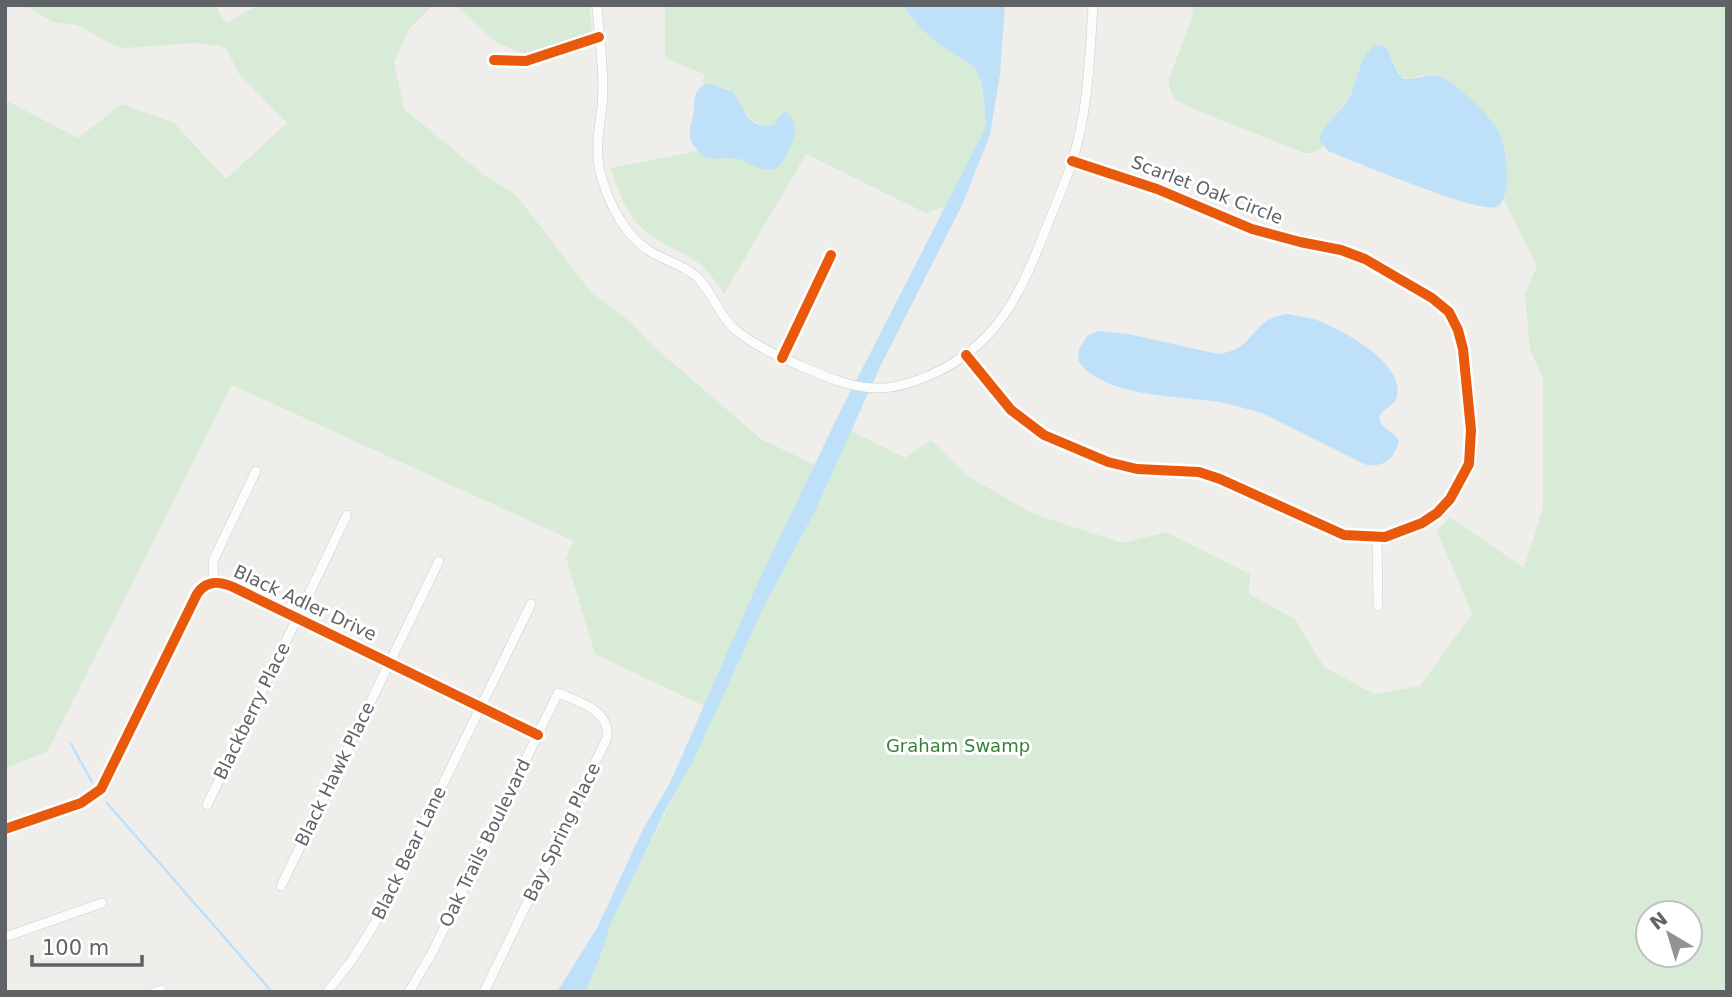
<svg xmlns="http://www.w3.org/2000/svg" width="1732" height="997" viewBox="0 0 1732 997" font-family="'DejaVu Sans',sans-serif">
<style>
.green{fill:#d8ebd6;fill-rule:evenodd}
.water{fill:#bfe0f9}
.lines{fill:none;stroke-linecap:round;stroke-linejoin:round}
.stream{stroke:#bfe0f9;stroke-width:2.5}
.minor-casing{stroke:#cbcccc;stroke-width:10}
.minor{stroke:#fdfcfc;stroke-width:9}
.cycleway-casing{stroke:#fff;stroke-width:15}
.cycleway{stroke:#e8590c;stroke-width:10}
.labels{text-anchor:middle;stroke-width:6;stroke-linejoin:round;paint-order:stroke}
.street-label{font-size:18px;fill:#5f6368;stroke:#fff}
.park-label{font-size:18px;fill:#348238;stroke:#fff}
</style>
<rect width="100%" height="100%" fill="#efeeea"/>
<path class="green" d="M 18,5 L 218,5 L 218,11 L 226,23 L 258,5 L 433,5 L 409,29 L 394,62 L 404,109 L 484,175 L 516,195 L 591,292 L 630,322 L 653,346 L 761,439 L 815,465 L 835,423 L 905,458 L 931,440 L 966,475 L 1033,514 L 1123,543 L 1166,532 L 1250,574 L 1249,594 L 1295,619 L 1324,667 L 1374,694 L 1420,686 L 1472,614 L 1437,530 L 1450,517 L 1524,568 L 1543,508 L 1543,378 L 1530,350 L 1525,294 L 1537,266 L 1504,201 L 1507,181 L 1499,131 L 1422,75 L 1411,79 L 1401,77 L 1391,57 L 1364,58 L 1351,94 L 1320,135 L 1323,147 L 1313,153 L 1304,153 L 1193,109 L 1175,99 L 1169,88 L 1169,78 L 1192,19 L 1193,5 L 1727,5 L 1727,992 L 586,992 C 597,969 602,944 612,921 C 645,850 683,782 715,711 L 595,654 L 566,558 L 574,541 L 232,385 L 47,752 L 5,768 L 5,100 L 78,138 L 122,104 L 174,123 L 226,179 L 287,123 L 239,74 L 227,50 L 221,46 L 194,43 L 125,48 L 113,45 L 77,25 L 53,22 L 30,8 ZM 1648,913 L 1690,913 L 1690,955 L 1648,955 Z
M 455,5 L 589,5 L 592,32 L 524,54 L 496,42 Z
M 665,5 L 903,5 L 909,15 L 931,37 L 973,67 L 979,74 L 987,119 L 985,129 L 947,206 L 926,213 L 806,154 L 724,294 C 716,283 710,272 700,264 C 679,249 653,242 636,222 C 623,206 617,187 611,168 L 698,151 C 707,160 715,156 726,157 C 738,157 751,163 761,169 L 788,113 L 780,115 L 774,125 L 763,125 L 752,120 L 743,111 L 736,96 L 730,90 L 708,83 L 703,86 L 704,74 L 665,58 Z"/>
<path class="water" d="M 903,5 L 1005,5 L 1000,74 L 990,135 L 962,205 L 880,367 L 815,511 L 765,604 L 694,759 L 663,815 L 611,923 L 604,946 L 586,992 L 557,992 L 597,928 L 643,829 L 670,783 L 756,587 L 839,414 L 985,129 C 987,118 983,78 976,70 C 969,62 958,57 949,51 C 932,39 914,24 903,5 Z
M 1376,45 L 1386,47 L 1398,73 L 1404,79 C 1417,80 1428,73 1441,77 C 1453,80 1494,120 1499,132 C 1506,146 1514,201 1496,207 C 1475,213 1355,161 1328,151 L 1320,141 L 1320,135 C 1328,120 1343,110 1351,94 C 1359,77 1359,56 1376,45 Z
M 708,83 L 733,92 C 746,108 744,129 774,125 L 780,115 L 786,112 C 805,124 790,154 778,167 C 765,175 751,163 738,159 C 727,156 715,161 705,157 C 700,154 697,150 694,146 C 685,132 693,123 694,109 C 695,96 694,90 708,83 Z
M 1287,314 C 1295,316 1305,317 1314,319 C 1339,328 1405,362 1397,396 C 1395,405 1383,409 1379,417 C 1380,429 1394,431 1399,441 C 1394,458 1386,467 1367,465 L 1262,413 C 1248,409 1234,405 1219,402 C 1181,396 1100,397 1078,360 L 1079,349 L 1087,336 L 1099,331 L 1128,334 L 1218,354 C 1258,349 1248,320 1287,314 Z"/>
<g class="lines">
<path class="stream" d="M 71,744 L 92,782
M 107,803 L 272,992"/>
<defs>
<path id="minor" d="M 597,5 C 599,38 605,72 602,106 C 599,131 594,153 602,179 C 610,206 626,237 651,252 C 666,261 684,265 697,277 C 713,293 720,318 738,332 C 759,348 784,359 808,369 C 829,378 850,387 874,388 C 893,389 912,383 930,375 C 996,347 1020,295 1045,231 C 1054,208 1064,186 1072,162 C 1088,112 1090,57 1093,5
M 494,60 L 526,61 L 599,37
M 966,355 L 1011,410 L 1044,435 L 1108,462 L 1137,469 L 1199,472 L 1220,479 L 1344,535 L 1385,537 L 1422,523 L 1437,513 L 1450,499 L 1469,464 L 1471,430 L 1463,349 L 1458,330 L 1449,312 L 1432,298 L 1365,259 L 1341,250 L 1300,242 L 1252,229 L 1157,189 L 1072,161
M 782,358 L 831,255
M 1377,538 L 1378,606
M 214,582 L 213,561 L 256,471
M 207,805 L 347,515
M 5,829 L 81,803 L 101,789 L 197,594 C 206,580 219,581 233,587 L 538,735
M 281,886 L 439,561
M 5,937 L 102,903
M 155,992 L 161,990
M 327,992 L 352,960 L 375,923 L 531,604
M 409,992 L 433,951 L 558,693 C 579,702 611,710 607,738 L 484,992"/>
</defs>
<use href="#minor" class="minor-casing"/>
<use href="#minor" class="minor"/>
<defs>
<path id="cycleway" d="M 494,60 L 526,61 L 599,37
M 966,355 L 1011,410 L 1044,435 L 1108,462 L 1137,469 L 1199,472 L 1220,479 L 1344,535 L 1385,537 L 1422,523 L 1437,513 L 1450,499 L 1469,464 L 1471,430 L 1463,349 L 1458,330 L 1449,312 L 1432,298 L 1365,259 L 1341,250 L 1300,242 L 1252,229 L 1157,189 L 1072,161
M 782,358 L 831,255
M 5,829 L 81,803 L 101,789 L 197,594 C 206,580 219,581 233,587 L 538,735"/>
</defs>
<use href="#cycleway" class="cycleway-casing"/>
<use href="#cycleway" class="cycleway"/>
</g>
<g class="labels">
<g class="street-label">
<text transform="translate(1207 190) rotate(21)" y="6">Scarlet Oak Circle</text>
<text transform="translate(305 603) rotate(25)" y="6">Black Adler Drive</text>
<text transform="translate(252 711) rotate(-64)" y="6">Blackberry Place</text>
<text transform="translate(335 774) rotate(-64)" y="6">Black Hawk Place</text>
<text transform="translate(562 832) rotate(-64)" y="6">Bay Spring Place</text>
<text transform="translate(485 843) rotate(-64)" y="6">Oak Trails Boulevard</text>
<text transform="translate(409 853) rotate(-64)" y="6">Black Bear Lane</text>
</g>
<g class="park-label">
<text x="958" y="752">Graham Swamp</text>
</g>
</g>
<rect width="1732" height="997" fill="none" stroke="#5f6368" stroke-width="14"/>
<g transform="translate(1669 934) rotate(322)"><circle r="33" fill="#ffffff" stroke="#bfc1c3" stroke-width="2"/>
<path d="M0-5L12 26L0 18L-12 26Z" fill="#919496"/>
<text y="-10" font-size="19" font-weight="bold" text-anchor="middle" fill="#5f6368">N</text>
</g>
<path d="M32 955v10h110v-10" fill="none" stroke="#5f6368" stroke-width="3.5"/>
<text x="42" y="955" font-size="21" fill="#5f6368" stroke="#ffffff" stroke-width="5" paint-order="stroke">100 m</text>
</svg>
